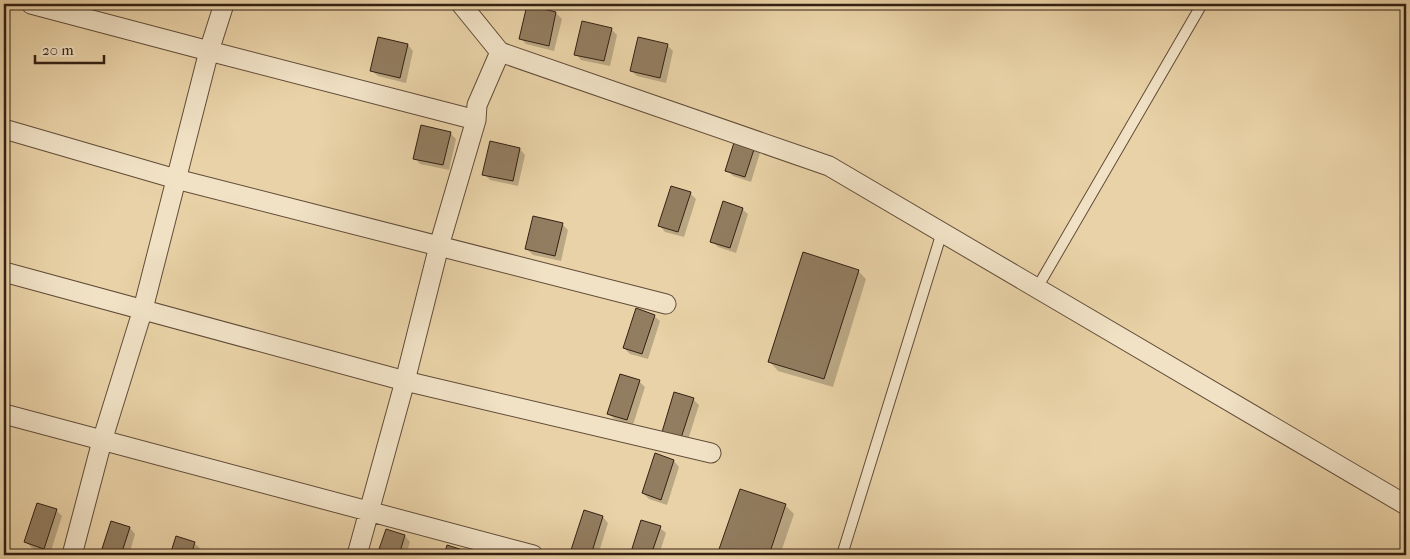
<svg xmlns="http://www.w3.org/2000/svg" width="1410" height="559" viewBox="0 0 1410 559" font-family="'IM FELL French Canon',serif">
<style>
.shadow{fill:#0003}
.building{fill:#927d60;stroke:#342013}
.lines{fill:none;stroke-linecap:round;stroke-linejoin:round}
.lane-casing{stroke:#614c38;stroke-width:12}
.street-casing{stroke:#614c38;stroke-width:21}
.lane{stroke:#f1e2c6;stroke-width:10}
.street{stroke:#f1e2c6;stroke-width:19}
</style>
<rect width="100%" height="100%" fill="#e9d2a7"/>
<filter id="stains"><feTurbulence type="fractalNoise" baseFrequency=".004" numOctaves="4"/><feColorMatrix values="0 0 0 0 .2 0 0 0 0 .09 0 0 0 0 .02 0 0 0 .5 -.17"/></filter>
<radialGradient id="worn" r=".72"><stop offset=".6" stop-color="#630" stop-opacity="0"/><stop offset="1" stop-color="#630" stop-opacity=".3"/></radialGradient>
<path class="shadow" d="M 613,4 L 629,4 L 629,7 Z
M 528,7 L 556,13 L 562,19 L 554,51 L 526,44 L 520,38 Z
M 611,29 L 617,35 L 610,66 L 581,60 L 576,54 Z
M 408,45 L 413,51 L 406,83 L 378,76 L 372,71 Z
M 667,45 L 673,51 L 666,83 L 637,76 L 631,71 Z
M 739,132 L 763,143 L 751,182 L 733,176 L 727,170 Z
M 450,133 L 456,139 L 449,170 L 420,164 L 415,158 Z
M 520,149 L 525,155 L 518,186 L 490,180 L 484,174 Z
M 690,193 L 696,199 L 684,237 L 665,232 L 660,226 Z
M 742,209 L 748,214 L 736,253 L 718,247 L 712,241 Z
M 562,224 L 568,230 L 561,261 L 533,255 L 527,249 Z
M 858,271 L 866,279 L 833,387 L 778,371 L 770,362 Z
M 654,316 L 660,321 L 648,359 L 630,354 L 624,348 Z
M 639,381 L 645,387 L 633,425 L 614,419 L 609,414 Z
M 693,399 L 699,405 L 687,443 L 669,437 Z
M 674,461 L 679,467 L 667,505 L 649,499 L 643,493 Z
M 741,490 L 785,505 L 794,514 L 780,555 L 719,555 Z
M 56,510 L 62,516 L 50,554 L 32,548 L 26,542 Z
M 603,517 L 608,523 L 598,555 L 578,555 L 572,549 Z
M 112,522 L 130,528 L 135,534 L 129,555 L 101,555 Z
M 642,522 L 660,528 L 666,533 L 659,555 L 631,555 Z
M 387,531 L 405,536 L 410,542 L 406,555 L 379,555 Z
M 177,538 L 195,544 L 201,549 L 199,555 L 171,555 Z"/>
<path class="building" d="M 527,5 L 556,12 L 549,46 L 519,39 Z
M 582,21 L 612,28 L 604,61 L 574,55 Z
M 378,37 L 408,44 L 400,78 L 370,71 Z
M 638,37 L 668,44 L 660,78 L 630,71 Z
M 421,125 L 451,132 L 443,165 L 413,159 Z
M 738,130 L 758,137 L 745,177 L 725,171 Z
M 490,141 L 520,148 L 513,181 L 482,175 Z
M 671,186 L 691,192 L 678,232 L 658,226 Z
M 723,201 L 743,208 L 730,248 L 710,242 Z
M 533,216 L 563,223 L 555,256 L 525,249 Z
M 803,252 L 859,270 L 824,379 L 768,362 Z
M 636,308 L 655,315 L 642,354 L 623,348 Z
M 620,374 L 640,380 L 627,420 L 607,414 Z
M 674,392 L 694,398 L 681,438 L 662,432 Z
M 655,453 L 674,460 L 661,500 L 642,493 Z
M 740,489 L 786,504 L 769,555 L 717,555 Z
M 37,503 L 57,509 L 44,549 L 24,542 Z
M 584,510 L 603,516 L 591,555 L 571,550 Z
M 641,520 L 661,526 L 651,555 L 630,555 Z
M 111,521 L 130,527 L 121,555 L 100,555 Z
M 386,529 L 405,535 L 399,555 L 377,555 Z
M 176,536 L 195,542 L 191,555 L 170,555 Z
M 447,545 L 466,551 L 465,555 L 444,555 Z"/>
<g class="lines">
<defs>
<path id="lane" d="M 1037,288 L 1202,4
M 842,555 L 942,232"/>
<path id="street" d="M 31,4 L 209,51 L 476,120
M 461,4 L 500,52
M 4,129 L 176,179 L 666,304
M 4,272 L 405,381 L 711,453
M 4,414 L 533,555
M 72,555 L 102,441 L 143,309 L 209,51 L 224,4
M 357,555 L 405,381 L 439,246 L 476,120 L 477,105 L 500,52 L 829,166 L 1406,505"/>
</defs>
<use href="#lane" class="lane-casing"/>
<use href="#street" class="street-casing"/>
<use href="#lane" class="lane"/>
<use href="#street" class="street"/>
</g>
<rect width="1410" height="559" fill="none" stroke="#e9d2a7" stroke-width="20"/>
<rect x="5" y="5" width="1400" height="549" fill="none" stroke="#342013" stroke-width="2.5"/>
<rect x="10" y="10" width="1390" height="539" fill="none" stroke="#342013"/>
<path d="M35 55v8h69v-8" fill="none" stroke="#342013" stroke-width="2.5"/>
<text x="42" y="55" font-size="15" fill="#342013" stroke="#f1e2c6" stroke-width="4" paint-order="stroke">20 m</text>
<rect width="100%" height="100%" filter="url(#stains)"/>
<rect width="100%" height="100%" fill="url(#worn)"/>
</svg>
